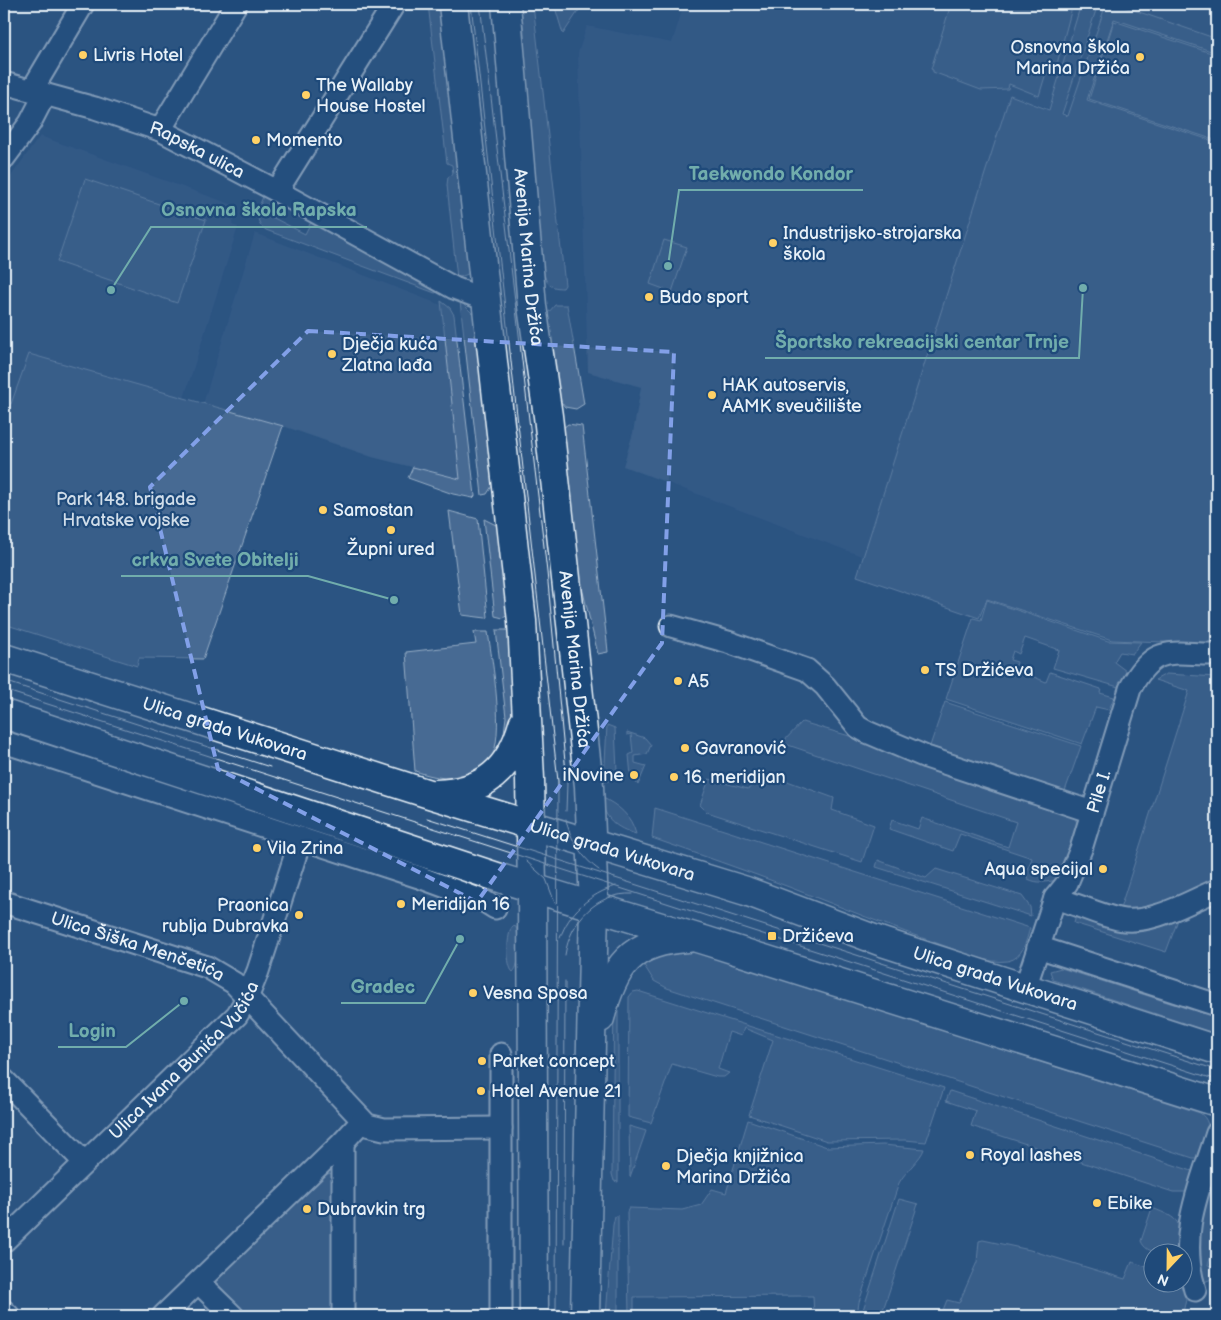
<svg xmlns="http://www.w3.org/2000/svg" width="1221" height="1320" viewBox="0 0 1221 1320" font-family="'Balsamiq Sans',sans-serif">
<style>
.built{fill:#3a608b}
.green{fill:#476b93;stroke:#98aec6}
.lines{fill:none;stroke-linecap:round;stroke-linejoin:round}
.minor-casing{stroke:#e8f1f8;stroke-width:25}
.major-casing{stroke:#e8f1f8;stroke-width:31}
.minor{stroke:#1f4a7a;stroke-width:21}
.major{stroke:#1f4a7a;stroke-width:28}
.tram{stroke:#e8f1f8;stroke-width:1}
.marked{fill:none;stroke:#82a0e8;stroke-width:4;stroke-dasharray:10 6;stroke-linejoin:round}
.poi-dot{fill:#ffd166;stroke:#1f4a7a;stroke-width:2}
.labels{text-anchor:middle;stroke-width:4.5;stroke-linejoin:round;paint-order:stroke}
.poi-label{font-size:18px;fill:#e8f1f8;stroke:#1f4a7a;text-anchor:start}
.street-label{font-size:18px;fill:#e8f1f8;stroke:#1f4a7a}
.park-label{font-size:18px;fill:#d0dde9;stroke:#1f4a7a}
.leader{fill:none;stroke:#71adac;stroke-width:2}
.callout-dot{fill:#71adac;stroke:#1f4a7a;stroke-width:2}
.callout-label{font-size:19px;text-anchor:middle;font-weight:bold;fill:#71adac;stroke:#1f4a7a;stroke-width:4.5;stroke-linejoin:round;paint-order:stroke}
</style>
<rect width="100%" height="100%" fill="#2b5482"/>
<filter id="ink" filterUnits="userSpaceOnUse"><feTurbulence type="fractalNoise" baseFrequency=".02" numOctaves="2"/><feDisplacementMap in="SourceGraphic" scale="10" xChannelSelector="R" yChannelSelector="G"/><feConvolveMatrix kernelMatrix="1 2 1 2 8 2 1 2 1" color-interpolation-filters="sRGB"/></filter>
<g filter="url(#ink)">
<path class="built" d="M 684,4 L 1217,4 L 1217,165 L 1010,95 L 864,557 L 623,466 L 633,433 L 641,387 L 588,372 L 578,53 L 587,26 L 672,43 Z
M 40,136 L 239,207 L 232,225 L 238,227 L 184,398 L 29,354 L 11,405 L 4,402 L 4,186 Z
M 255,233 L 441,305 L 460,479 L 372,457 L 283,426 L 203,404 Z"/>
<path class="green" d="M 428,4 L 439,4 L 470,265 L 468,274 L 457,278 L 447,185 L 448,177 L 453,174 L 452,165 L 447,163 Z
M 520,4 L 533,4 L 565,285 L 563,288 C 548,288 546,283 543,269 L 524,81 L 524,31 Z
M 554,4 L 583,4 L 563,34 Z
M 951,4 L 1073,4 L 1054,75 L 1046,73 L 1039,96 L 1009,84 L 1008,89 L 981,90 L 933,72 L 933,70 L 931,69 Z
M 1081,4 L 1098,4 L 1062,114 L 1068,116 L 1106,4 L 1126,4 L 1125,7 L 1217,39 L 1217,53 L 1114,19 L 1087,100 L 1216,142 L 1217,140 L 1217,644 L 1112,640 L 987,599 L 979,618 L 857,576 L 1010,95 L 1049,110 Z
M 1114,21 L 1217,55 L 1217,132 L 1215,140 L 1089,99 Z
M 85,179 L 206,220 L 177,303 L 57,262 Z
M 264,194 L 274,200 L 268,215 L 305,234 L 312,220 L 441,291 L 435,293 L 266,230 C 252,220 259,207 264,194 Z
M 664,240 L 687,247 L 672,292 L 650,284 Z
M 441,301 L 450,308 L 454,315 L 475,496 L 473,498 L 453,494 L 408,478 L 413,467 L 460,479 Z
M 460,301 L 475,316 L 494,483 L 487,494 L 482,495 Z
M 555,305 L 567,305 L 584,404 L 576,409 L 565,407 L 557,397 L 548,313 Z
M 29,354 L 283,426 L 203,659 L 139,658 L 137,666 L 4,624 L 4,402 L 11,404 Z
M 568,424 L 582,426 L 607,642 L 608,652 L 598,654 L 578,571 L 563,441 L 563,428 Z
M 449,511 L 478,519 L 488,617 L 486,618 L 462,615 Z
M 484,519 L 498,526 L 508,615 L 503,618 L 495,616 Z
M 987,600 L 1108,641 L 1141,642 L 1132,654 L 1120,652 L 1114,662 L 1126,671 L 1128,676 L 1122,688 L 1053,668 L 1059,650 L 1025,638 L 1019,654 L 1013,651 L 1010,660 L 1017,662 L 1015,669 L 1046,682 L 1050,672 L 1101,689 L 1100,693 L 1114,697 L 1109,710 L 1096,707 L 1082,744 L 946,699 L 973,618 L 981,620 Z
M 496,630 L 507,630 L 510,639 L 514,725 L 502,749 L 506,717 Z
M 474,632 L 488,632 C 492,661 506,736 490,761 C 473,786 438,779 415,771 L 406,652 L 476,644 Z
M 1166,674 L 1217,677 L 1217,882 L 1141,910 L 1120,909 L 1189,691 L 1155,680 Z
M 945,702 L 1081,746 L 1065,791 L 930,746 Z
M 802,722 L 863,740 L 1073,816 C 1088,832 1065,864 1057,880 C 1047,882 1038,884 1028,879 L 1026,874 L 1032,858 L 960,834 L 953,851 L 889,829 L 892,820 L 918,829 L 922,818 L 1008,847 L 1016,822 L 782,743 Z
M 607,725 L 615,728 L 617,771 L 612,780 L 604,782 Z
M 627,732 L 645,738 L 651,745 L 647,754 L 635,756 L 635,763 L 646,766 L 638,785 L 631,776 L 629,755 L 633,753 L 631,734 L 627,735 Z
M 763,778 L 779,778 L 834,798 L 832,810 L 874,825 L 862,862 L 707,812 L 700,805 L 709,779 L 748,789 Z
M 601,797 C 618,805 631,815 636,834 C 616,828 604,819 601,797 Z
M 655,808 L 1030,928 C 1026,941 1023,958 1008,961 C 987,964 965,953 945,946 C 892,928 841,907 789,887 C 744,870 698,854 652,838 Z
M 878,860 L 926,878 L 936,869 L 1022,896 L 1030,907 L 1031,916 L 876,867 Z
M 1076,916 L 1139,930 L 1179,917 L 1166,952 L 1074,923 Z
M 513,926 L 516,927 C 519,937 521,965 513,972 C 506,967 506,932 513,926 Z
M 686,948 L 1200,1113 C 1216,1125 1205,1143 1199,1158 L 1193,1158 L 667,988 L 654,981 L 640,959 Z
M 1061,968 L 1217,1018 L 1217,1034 L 1053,980 L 1050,971 Z
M 621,989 L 618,1006 L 618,1182 L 614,1181 L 612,1174 L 614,995 Z
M 638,991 L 944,1088 L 926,1142 L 905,1140 L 827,1141 L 749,1115 L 773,1040 L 744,1028 L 741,1036 L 729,1032 L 718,1069 L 729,1073 L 724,1077 L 717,1077 L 672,1064 L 651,1123 L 628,1117 L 629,997 L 633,992 Z
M 950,1091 L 1195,1172 L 1186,1192 L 1173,1192 L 971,1126 L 976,1111 L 946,1101 Z
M 748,1120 L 827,1147 L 883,1145 L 924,1149 C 921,1159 906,1170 899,1183 L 859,1302 L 857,1316 L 814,1316 L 813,1296 L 634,1297 L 634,1316 L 629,1316 L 627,1212 L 629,1208 L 682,1210 L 701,1205 L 712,1189 L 726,1193 Z
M 629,1126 L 646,1131 L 630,1177 Z
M 335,1173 L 335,1316 L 247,1316 L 214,1280 L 315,1182 L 326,1174 Z
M 1213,1177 L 1217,1179 L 1217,1236 L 1208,1265 L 1217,1268 L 1217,1277 L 1204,1282 L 1202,1280 L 1200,1220 Z
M 899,1199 L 918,1204 L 881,1316 L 861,1316 Z
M 1152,1208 C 1181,1219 1182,1222 1179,1252 C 1166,1252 1147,1256 1141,1241 Z
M 615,1216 L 618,1216 L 618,1316 L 606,1316 L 613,1225 Z
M 983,1240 L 1030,1250 L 1125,1279 L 1132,1262 L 1153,1269 L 1154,1282 L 1182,1283 L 1186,1300 L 1182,1316 L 955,1316 L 943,1310 L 947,1300 L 959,1303 L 977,1262 L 979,1241 Z"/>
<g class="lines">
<defs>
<g id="minor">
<path id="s1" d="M 4,83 L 95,108 L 160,130 L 277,191 L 454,288 L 486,300"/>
<path d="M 32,90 L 83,4"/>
<path d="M 160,130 L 236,4"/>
<path d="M 4,158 L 30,123 L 45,94"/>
<path d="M 277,191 L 394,4"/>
<path d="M 671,626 L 728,642 L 807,670 L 825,686 L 858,727 L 867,732 L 926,757 L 1092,812"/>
<path d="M 4,742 L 419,877 L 484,901 L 495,908"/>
<path d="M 1055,898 C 1076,904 1097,914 1118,919 C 1150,926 1188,902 1217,890"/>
<path id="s2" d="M 4,902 L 207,967 L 234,983 L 367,1125 L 384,1129 L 501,1128"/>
<path d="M 1038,947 L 1217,1005"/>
<path id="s3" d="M 1025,988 L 1055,898 L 1067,883 L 1081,849 L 1130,689 C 1155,642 1172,655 1217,654"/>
<path d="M 4,1080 L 84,1162"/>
<path id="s4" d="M 4,1241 L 237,1015 L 247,998 L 258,971 L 301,838"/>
<path d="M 199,1283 L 233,1316"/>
<path d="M 1195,1290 C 1177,1233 1200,1187 1217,1133"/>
<path d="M 4,1311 L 9,1316"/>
<path d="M 163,1316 L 343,1142 L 362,1121"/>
<path d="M 343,1316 L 343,1142"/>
<path d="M 501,1316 L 501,1054"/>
</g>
<g id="major">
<path d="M 453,4 L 522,621 L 530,779 L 532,888 L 534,1316"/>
<path id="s5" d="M 506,4 L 532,306 L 548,416 L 589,786 L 594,906 L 585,1316"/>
<path id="s6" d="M 4,658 L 426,793 L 746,891 L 882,942 L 1217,1050"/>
<path d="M 4,714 L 503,879 L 707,941 L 1217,1102"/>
<path d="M 436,794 C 485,792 510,770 523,724"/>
<path d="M 600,1018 C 614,966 630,941 688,938"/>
</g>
</defs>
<use href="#minor" class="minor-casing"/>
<use href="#major" class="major-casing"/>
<use href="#minor" class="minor"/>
<use href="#major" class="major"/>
<path class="tram" d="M 471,4 L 558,781 L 556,1316
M 480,4 L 547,572 L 567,783 L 566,811
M 4,681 L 270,767
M 4,690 L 1217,1080
M 427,818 L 1217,1070
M 566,819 C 569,838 583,859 599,870
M 526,861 L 546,879 L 555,903
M 560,938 C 569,912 590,894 616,886
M 565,955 C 570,921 597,892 633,894
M 564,1244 L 565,981"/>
</g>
</g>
<path d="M0 0H1221V1320H0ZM 308,331 L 674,352 L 662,643 L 477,902 L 218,769 L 150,487 Z" fill="#2b5482" fill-opacity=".55" fill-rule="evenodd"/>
<path class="marked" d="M 308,331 L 674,352 L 662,643 L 477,902 L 218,769 L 150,487 Z"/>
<g class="poi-dot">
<circle cx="83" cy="55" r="5"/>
<circle cx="1140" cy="57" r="5"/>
<circle cx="306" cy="95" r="5"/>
<circle cx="256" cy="140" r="5"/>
<circle cx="773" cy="243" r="5"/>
<circle cx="649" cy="297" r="5"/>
<circle cx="332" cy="354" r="5"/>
<circle cx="712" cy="395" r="5"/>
<circle cx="323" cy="510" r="5"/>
<circle cx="391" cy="530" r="5"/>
<circle cx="925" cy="670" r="5"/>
<circle cx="678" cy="681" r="5"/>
<circle cx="685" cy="748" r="5"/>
<circle cx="634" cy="775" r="5"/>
<circle cx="674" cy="777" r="5"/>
<circle cx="257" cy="848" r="5"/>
<circle cx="1103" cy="869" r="5"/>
<circle cx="401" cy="904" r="5"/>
<circle cx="299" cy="915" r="5"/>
<rect x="767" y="931" width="10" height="10" rx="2.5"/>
<circle cx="473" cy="993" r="5"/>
<circle cx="482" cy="1061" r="5"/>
<circle cx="481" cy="1091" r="5"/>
<circle cx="970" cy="1155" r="5"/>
<circle cx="666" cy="1166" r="5"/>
<circle cx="1097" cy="1203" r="5"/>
<circle cx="307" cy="1209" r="5"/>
</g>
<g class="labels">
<g class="poi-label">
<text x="1130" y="53" text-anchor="end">Osnovna škola<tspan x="1130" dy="21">Marina Držića</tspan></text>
<text x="93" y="61">Livris Hotel</text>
<text x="316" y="91">The Wallaby<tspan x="316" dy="21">House Hostel</tspan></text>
<text x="266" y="146">Momento</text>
<text x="783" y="239">Industrijsko-strojarska<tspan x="783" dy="21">škola</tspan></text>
<text x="659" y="303">Budo sport</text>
<text x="342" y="350">Dječja kuća<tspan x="342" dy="21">Zlatna lađa</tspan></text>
<text x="722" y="391">HAK autoservis,<tspan x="722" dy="21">AAMK sveučilište</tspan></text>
<text x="333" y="516">Samostan</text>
<text x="391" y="555" text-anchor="middle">Župni ured</text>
<text x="935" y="676">TS Držićeva</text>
<text x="688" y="687">A5</text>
<text x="695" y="754">Gavranović</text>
<text x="624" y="781" text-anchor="end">iNovine</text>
<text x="684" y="783">16. meridijan</text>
<text x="267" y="854">Vila Zrina</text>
<text x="1093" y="875" text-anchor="end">Aqua specijal</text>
<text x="411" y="910">Meridijan 16</text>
<text x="289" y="911" text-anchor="end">Praonica<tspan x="289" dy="21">rublja Dubravka</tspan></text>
<text x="782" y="942">Držićeva</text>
<text x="483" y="999">Vesna Sposa</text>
<text x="492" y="1067">Parket concept</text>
<text x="491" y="1097">Hotel Avenue 21</text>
<text x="980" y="1161">Royal lashes</text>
<text x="676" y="1162">Dječja knjižnica<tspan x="676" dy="21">Marina Držića</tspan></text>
<text x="1107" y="1209">Ebike</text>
<text x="317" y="1215">Dubravkin trg</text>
</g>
<g class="street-label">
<text dy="6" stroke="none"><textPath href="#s1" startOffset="205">Rapska ulica</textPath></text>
<text dy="6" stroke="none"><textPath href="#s5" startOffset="254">Avenija Marina Držića</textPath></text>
<text dy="6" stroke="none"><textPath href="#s5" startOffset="659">Avenija Marina Držića</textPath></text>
<text dy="6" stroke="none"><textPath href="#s6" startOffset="232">Ulica grada Vukovara</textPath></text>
<text dy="6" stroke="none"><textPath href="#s3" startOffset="211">Pile I.</textPath></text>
<text dy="6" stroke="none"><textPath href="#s6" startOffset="638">Ulica grada Vukovara</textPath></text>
<text dy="6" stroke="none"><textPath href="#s2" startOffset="141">Ulica Šiška Menčetića</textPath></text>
<text dy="6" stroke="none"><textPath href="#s6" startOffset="1042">Ulica grada Vukovara</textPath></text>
<text dy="6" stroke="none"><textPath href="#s4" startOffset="256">Ulica Ivana Bunića Vučića</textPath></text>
</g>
<g class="park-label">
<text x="126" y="505">Park 148. brigade<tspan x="126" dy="21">Hrvatske vojske</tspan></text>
</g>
</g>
<path class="leader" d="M668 266L679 190H863M111 290L151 227H367M1083 288L1079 358H765M394 600L308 576H121M460 939L425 1003H341M184 1001L126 1047H58"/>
<g class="callout-dot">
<circle cx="668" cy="266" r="5"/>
<circle cx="111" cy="290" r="5"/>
<circle cx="1083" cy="288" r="5"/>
<circle cx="394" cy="600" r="5"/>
<circle cx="460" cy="939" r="5"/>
<circle cx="184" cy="1001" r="5"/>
</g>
<g class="callout-label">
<text x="771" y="180">Taekwondo Kondor</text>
<text x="259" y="216">Osnovna škola Rapska</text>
<text x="922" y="348">Športsko rekreacijski centar Trnje</text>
<text x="215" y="566">crkva Svete Obitelji</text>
<text x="383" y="993">Gradec</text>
<text x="92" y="1037">Login</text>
</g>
<rect width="1221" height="1320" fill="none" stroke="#1f4a7a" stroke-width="20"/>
<rect x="10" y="10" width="1201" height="1300" fill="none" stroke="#e8f1f8" stroke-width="2" filter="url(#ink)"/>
<g transform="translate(1168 1268) rotate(202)"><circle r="24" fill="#1f4a7a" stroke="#6f8dac"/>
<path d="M0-4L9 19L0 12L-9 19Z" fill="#ffd166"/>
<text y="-8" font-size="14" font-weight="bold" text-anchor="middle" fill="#e8f1f8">N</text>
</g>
</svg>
